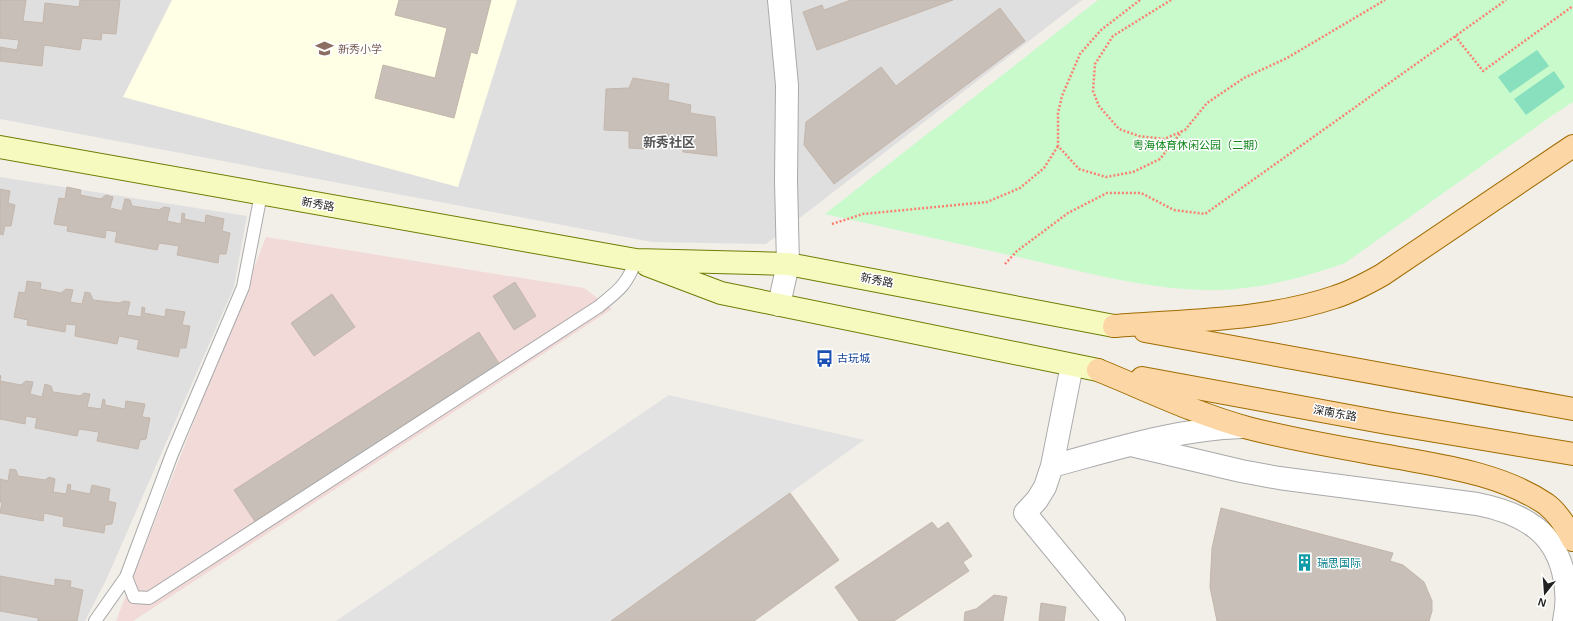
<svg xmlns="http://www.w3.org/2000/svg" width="1573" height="621" viewBox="0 0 1573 621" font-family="Arial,'Noto Sans SC',sans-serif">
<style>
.residential{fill:#e0dfdf}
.commercial{fill:#f2dad9}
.education{fill:#ffffe5}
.park{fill:#c8facc}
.pitch{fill:#88e0be}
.parking{fill:#e2e2e2}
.building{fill:#c7bfb8;stroke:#c4b6ab}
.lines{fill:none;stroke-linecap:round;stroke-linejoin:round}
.lane-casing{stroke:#a9a9a9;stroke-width:14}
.street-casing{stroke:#a9a9a9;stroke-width:24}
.secondary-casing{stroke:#707d05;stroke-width:24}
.primary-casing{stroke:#a06b00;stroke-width:24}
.path{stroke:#fa8072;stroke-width:2.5;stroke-dasharray:2 2;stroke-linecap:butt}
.lane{stroke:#fff;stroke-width:12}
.street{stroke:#fff;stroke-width:22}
.secondary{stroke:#f7fabf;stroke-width:22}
.primary{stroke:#fcd6a4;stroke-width:22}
.labels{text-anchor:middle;stroke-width:3;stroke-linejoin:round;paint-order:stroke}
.education-label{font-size:11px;fill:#785e54;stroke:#fff;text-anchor:start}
.park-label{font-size:11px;fill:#0c8416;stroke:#fff}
.street-label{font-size:11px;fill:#222;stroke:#fff}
.transit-label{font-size:11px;fill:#164399;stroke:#fff;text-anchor:start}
.culture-label{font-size:11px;fill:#0d838f;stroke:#fff;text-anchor:start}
.quarter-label{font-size:13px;font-weight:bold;fill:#555;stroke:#fff}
</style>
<rect width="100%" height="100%" fill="#f2efe9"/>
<path class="residential" d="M 0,0 L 1082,0 L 766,244 L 652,242 L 0,119 Z
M 0,177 L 247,216 L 234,287 L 107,578 L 85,621 L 0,621 Z"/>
<path class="commercial" d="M 266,237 L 584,288 L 612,309 L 133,621 L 116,621 Z"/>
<path class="education" d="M 172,0 L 517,0 L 458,187 L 123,97 Z"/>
<path class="park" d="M 1098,0 L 1573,0 L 1573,102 L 1553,115 L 1345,263 C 1303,278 1260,289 1216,290 C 1157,291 1097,275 1040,262 C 969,246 897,230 825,214 Z"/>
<path class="pitch" d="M 1537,50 L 1549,66 L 1510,93 L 1498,77 Z
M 1554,71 L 1565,87 L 1526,115 L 1514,99 Z"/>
<path class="parking" d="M 669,395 L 864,440 L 611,621 L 336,621 Z"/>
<path class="building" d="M 0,0 L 26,0 L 23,21 L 43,23 L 45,3 L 79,7 L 80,0 L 120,0 L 116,34 L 102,33 L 101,40 L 82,38 L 80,50 L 44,45 L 42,66 L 0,61 L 0,47 L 17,50 L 19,40 L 0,38 Z
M 399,0 L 491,0 L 477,54 L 471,52 L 454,118 L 375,98 L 383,65 L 435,78 L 447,28 L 395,15 Z
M 851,0 L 953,0 L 817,50 L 803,12 L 822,5 L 824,10 Z
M 1000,8 L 1025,41 L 834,184 L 804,145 L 806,122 L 881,67 L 896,86 Z
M 633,78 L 669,84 L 668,100 L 691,105 L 690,113 L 715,117 L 717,156 L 683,152 L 681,139 L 649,137 L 647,149 L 629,148 L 629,131 L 604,130 L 606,89 L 629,88 Z
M 67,187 L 81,190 L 80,195 L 101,199 L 106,195 L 113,197 L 110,208 L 122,211 L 125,199 L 130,200 L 132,206 L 159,210 L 164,207 L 170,208 L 167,221 L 181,224 L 182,213 L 185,214 L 184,219 L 205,223 L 206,215 L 224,219 L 222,231 L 230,233 L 226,254 L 219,254 L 218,263 L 177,255 L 179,246 L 159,243 L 157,250 L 115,242 L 117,232 L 106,230 L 105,238 L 67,231 L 68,226 L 54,224 L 59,198 L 65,199 Z
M 0,189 L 10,191 L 8,203 L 15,205 L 11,226 L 5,226 L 3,235 L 0,234 Z
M 27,281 L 41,283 L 40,289 L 61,293 L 66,289 L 73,290 L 70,302 L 82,304 L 85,292 L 90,293 L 93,300 L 119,303 L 124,301 L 130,302 L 127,315 L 141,317 L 142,307 L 145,308 L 144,313 L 165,317 L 166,309 L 185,312 L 182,325 L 190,326 L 186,348 L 180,348 L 178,357 L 137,349 L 139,340 L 119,336 L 117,344 L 75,336 L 76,325 L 66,324 L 65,332 L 27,325 L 28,320 L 14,317 L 19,292 L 25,293 Z
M 515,282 L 536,316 L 514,330 L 493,296 Z
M 332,294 L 355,327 L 314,356 L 291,323 Z
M 479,332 L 502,368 L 258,526 L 234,490 Z
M 0,375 L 1,376 L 0,381 L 21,385 L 26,381 L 33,382 L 30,394 L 42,397 L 45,384 L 51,386 L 53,392 L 80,396 L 84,393 L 90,394 L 87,407 L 101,409 L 103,399 L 105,400 L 105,405 L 125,409 L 126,401 L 145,404 L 142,417 L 150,418 L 146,439 L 140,440 L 138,449 L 97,441 L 99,432 L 79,429 L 77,436 L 35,428 L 37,418 L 26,416 L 25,424 L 0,419 Z
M 10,469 L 16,470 L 18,476 L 45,480 L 49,477 L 55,479 L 53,492 L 66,494 L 68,484 L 71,485 L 70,490 L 90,494 L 92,485 L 110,489 L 108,501 L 116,503 L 112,524 L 105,525 L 104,533 L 63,526 L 64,517 L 44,513 L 43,521 L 0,513 L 2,502 L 0,502 L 0,479 L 8,481 Z
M 790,493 L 839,560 L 754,621 L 611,621 Z
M 1221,508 L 1393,553 L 1390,561 L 1403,565 L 1424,582 L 1432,601 L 1432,611 L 1429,621 L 1217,621 L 1210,587 L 1212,548 Z
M 932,522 L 938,529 L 948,522 L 972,556 L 963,562 L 969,571 L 894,621 L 859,621 L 835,587 Z
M 0,576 L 55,586 L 55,579 L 71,581 L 70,587 L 83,590 L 77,621 L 38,621 L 38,618 L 0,611 Z
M 994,595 L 1007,597 L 1003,621 L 964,621 L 965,612 L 976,609 Z
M 1041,603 L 1066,607 L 1064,621 L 1039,621 Z"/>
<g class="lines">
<defs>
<path id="lane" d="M 261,194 L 243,287 L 172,454 L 126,577 L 134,597 L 149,598 L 598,307 C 618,291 627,285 636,260
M 95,621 L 126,577"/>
<path id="street" d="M 779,0 L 787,85 L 786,181 L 788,264 L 779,305
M 1072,365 L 1052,466 L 1045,487 L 1037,500 L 1025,513 L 1114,621
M 1131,445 L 1241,471 L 1279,478 L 1477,504 C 1498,508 1519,515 1536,528 C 1563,549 1571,589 1564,621
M 1052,466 C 1115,449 1177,429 1242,427"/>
<path id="secondary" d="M 0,147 L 636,260 L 788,264 L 1114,326
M 647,265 L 721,293 L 1098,370"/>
<path id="primary" d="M 1114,326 C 1187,320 1264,321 1335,297 C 1351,292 1366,284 1382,275 L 1573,146
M 1145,331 L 1573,409
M 1098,370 C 1147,390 1196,414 1248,428 C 1298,441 1349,449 1399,458 C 1449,467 1503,475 1546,504 C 1557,512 1567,528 1573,540
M 1142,378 L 1387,423 L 1573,454"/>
</defs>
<use href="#lane" class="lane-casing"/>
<use href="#street" class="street-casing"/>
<use href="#secondary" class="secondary-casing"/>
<use href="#primary" class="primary-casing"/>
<path class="path" d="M 1140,0 L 1101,30 L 1080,54 L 1062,96 L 1058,113 L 1058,146 L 1079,169 L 1106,177 L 1133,172 L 1160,159 L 1182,131
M 1171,0 L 1113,36 L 1095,64 L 1093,91 L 1099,106 L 1119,129 L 1139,136 L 1164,139 L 1185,130 L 1207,103 L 1244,78 L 1287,58 L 1385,0
M 1455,36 L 1483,71 L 1573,6
M 832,224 L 863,214 L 987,202 L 1020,188 L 1044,168 L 1058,146
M 1005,264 L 1017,251 L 1068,213 L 1107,193 L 1141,193 L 1174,210 L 1205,214 L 1506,0"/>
<use href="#lane" class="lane"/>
<use href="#street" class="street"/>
<use href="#secondary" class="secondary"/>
<use href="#primary" class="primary"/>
</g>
<defs>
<symbol id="school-bare" viewBox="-9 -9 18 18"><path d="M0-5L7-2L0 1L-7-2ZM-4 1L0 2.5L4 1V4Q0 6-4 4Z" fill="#8d6e63" stroke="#fff" stroke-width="2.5" paint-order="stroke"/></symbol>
<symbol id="bus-bare" viewBox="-9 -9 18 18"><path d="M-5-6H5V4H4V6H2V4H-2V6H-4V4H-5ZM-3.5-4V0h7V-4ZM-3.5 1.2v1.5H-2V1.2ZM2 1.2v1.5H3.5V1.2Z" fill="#1a4fb4" stroke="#fff" stroke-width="2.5" paint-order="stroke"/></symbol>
<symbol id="building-bare" viewBox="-9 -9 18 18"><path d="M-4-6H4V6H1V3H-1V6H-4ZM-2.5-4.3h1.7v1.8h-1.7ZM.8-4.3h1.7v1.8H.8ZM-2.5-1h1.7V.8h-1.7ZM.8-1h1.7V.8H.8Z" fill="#0f9aa8" stroke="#fff" stroke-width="2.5" paint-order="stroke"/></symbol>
</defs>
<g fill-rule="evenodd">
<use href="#school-bare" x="312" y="36" width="25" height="25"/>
<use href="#bus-bare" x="812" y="346" width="25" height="25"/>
<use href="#building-bare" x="1292" y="550" width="25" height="25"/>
</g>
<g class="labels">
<g class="education-label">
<text x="338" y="53">新秀小学</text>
</g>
<g class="park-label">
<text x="1199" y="149">粤海体育休闲公园（二期）</text>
</g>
<g class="street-label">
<text transform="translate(318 204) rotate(10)" y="4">新秀路</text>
<text transform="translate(877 280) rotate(11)" y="4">新秀路</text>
<text transform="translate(1335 413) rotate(10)" y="4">深南东路</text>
</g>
<g class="transit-label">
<text x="837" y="362">古玩城</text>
</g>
<g class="culture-label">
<text x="1317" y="567">瑞思国际</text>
</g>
<g class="quarter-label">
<text x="669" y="147">新秀社区</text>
</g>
</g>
<g transform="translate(1545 593) rotate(197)" stroke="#ffffff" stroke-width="3" paint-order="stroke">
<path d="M0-3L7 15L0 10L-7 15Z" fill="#222222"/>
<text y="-6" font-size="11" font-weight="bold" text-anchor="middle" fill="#222222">N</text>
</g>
</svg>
